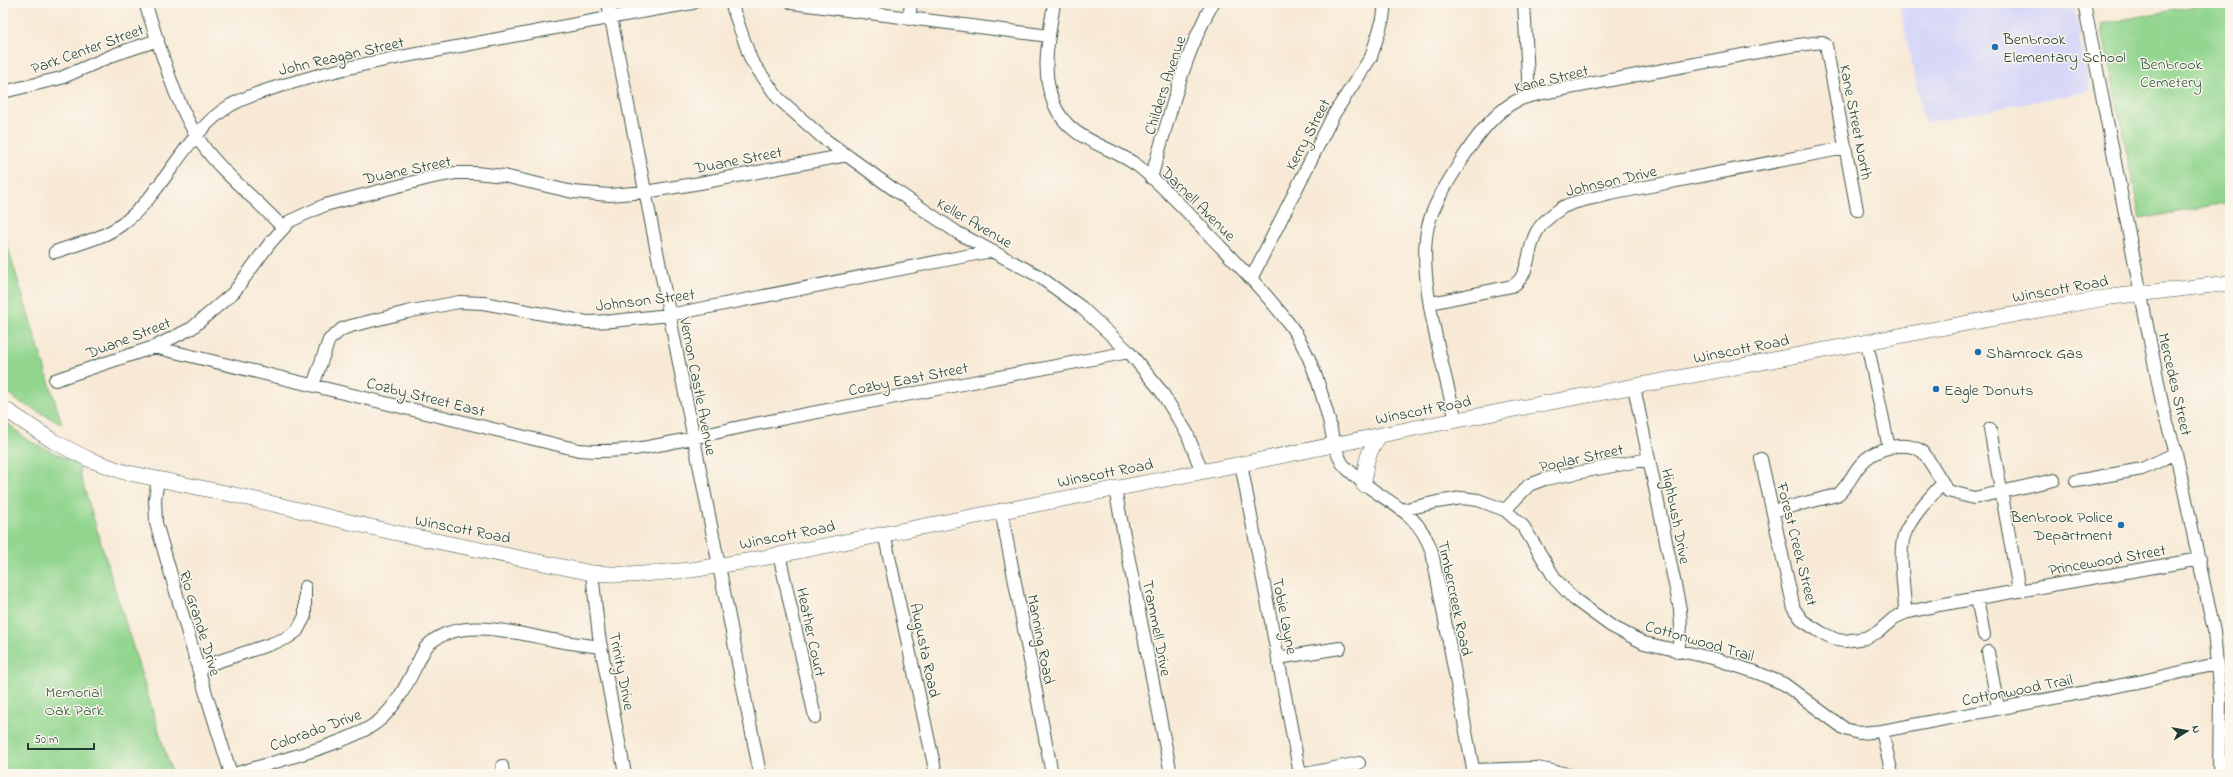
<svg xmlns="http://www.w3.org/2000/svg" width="2233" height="777" viewBox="0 0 2233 777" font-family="'Indie Flower',sans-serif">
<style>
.built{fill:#d7d7f8}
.green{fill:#91d58e;stroke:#588961}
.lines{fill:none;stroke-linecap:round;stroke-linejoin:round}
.minor-casing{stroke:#40574c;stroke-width:14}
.major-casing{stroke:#40574c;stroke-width:16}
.minor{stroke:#fff;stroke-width:12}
.major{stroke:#fff;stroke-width:15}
.poi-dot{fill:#1f6fb2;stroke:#fbf7ec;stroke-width:1.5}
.labels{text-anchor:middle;stroke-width:3;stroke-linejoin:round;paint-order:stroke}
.poi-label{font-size:16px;fill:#1f3d34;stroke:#fbf7ec;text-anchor:start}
.street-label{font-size:16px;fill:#1f3d34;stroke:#fbf7ec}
.park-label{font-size:16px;fill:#365b46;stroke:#fbf7ec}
</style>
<rect width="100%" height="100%" fill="#fbf7ec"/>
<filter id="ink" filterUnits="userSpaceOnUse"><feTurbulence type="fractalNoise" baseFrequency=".025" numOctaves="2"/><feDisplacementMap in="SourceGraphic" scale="8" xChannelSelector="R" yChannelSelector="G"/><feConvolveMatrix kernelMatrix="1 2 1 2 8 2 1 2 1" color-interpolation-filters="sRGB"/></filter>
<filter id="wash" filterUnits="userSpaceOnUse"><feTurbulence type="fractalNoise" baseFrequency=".012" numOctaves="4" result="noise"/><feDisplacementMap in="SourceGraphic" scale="16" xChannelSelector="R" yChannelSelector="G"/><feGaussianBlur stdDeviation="0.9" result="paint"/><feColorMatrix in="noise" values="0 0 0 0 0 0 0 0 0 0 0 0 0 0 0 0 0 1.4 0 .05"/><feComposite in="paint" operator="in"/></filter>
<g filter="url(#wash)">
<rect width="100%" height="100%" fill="#f8e9d6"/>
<path class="built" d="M 1899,3 L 2073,3 L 2090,91 L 1924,123 Z"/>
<path class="green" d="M 2210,3 L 2230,3 L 2230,202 L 2140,219 L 2101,24 Z
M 3,232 L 62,424 L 16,400 L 3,385 Z
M 3,419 L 27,440 L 80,465 L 80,475 L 172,774 L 3,774 Z"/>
</g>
<g filter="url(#ink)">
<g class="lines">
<defs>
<path id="minor" d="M 145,3 C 162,51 174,105 204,147 C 225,176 259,201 283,228
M 608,3 L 760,774
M 731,3 L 751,60 L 778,98 L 823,138 L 896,191 L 958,233 L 1037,275 L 1081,307 L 1129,352 L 1161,391 L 1187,433 L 1202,472
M 792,3 L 1049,36
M 1054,3 C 1049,38 1040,71 1054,104 C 1069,141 1110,145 1138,166 C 1163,185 1190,215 1212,238 C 1239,266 1267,294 1290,325 C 1311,354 1320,387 1329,420 C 1332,434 1334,449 1341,461 C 1343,466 1349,470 1353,474 C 1384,504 1416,506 1432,552 L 1474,774
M 1524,3 L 1529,96
M 2084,3 L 2164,413 L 2176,453 L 2214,631 L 2220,698 L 2219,774
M 909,19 L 911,3
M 3,92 L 61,78 L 116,54 L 158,40
M 1151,178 C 1168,122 1184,53 1213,3
M 55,252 C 76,244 102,239 121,225 C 165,193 184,133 231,105 C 251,94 276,87 298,81 C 345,67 392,58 440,50 C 525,34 609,17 693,3
M 1251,279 L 1334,114 L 1371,57 L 1383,19 L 1385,3
M 1431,303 L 1512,286 C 1530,277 1527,250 1536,233 C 1541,223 1554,213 1563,207 C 1577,200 1595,198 1610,194 L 1845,148
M 1867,343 L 1889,448
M 154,347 L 579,450 C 640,456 701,434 760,423 C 883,399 1006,376 1129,352
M 55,380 L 154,347 L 192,328 L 234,292 L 270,243 L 290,221 L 325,205 L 433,177 L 455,173 L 476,173 L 504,176 L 573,192 L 610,195 L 645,192 L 700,183 L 847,155
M 313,385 L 329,340 L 342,329 L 351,326 L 407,312 L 459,302 L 483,303 L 587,322 L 613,321 L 669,315 L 991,251
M 1634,387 L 1680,609 L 1681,626 L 1678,652
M 1456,421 C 1444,368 1416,277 1428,226 C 1434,201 1451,178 1464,156 C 1477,136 1495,112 1516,101 C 1526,96 1537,94 1548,92 L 1790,46 L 1822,42 L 1826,45 L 1857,210
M 1990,429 L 2019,590
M 1761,459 L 1794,609 L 1803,621 L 1822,633 L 1837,640 L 1845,641 L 1865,638 L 1878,632 L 1894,618 L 1905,613 L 1939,605 L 2200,559
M 1241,464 L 1300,774
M 158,479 L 155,499 L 156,523 L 198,668 L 231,774
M 2076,481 L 2142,469 L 2176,453
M 1115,489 L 1171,774
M 1001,510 L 1052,774
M 1402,510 L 1437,502 L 1462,498 L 1478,500 L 1505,510 L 1523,526 L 1556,580 L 1574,599 L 1611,626 L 1644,643 L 1716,659 L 1758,673 L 1784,684 L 1845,729 L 1859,733 L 1882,731 L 2138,682 L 2216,664
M 1505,510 L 1529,485 L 1545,479 L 1649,459
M 1773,511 L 1837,495 C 1848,487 1852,474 1861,464 C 1875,448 1905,439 1923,452 C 1926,455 1944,485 1948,491 L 1974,498 L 2054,480
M 884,533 L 936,774
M 779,554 L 815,717
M 592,573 L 599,636 L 625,774
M 1977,598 L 1984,635
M 1905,613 C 1905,590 1898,556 1904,536 C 1910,518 1930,497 1943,483
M 1988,652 L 1998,708
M 1278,658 L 1340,648
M 198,668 L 268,645 L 287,638 L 297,631 L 305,616 L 305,587
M 1882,731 L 1892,774
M 502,766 L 503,774
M 1473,770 L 1537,768 L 1568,774
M 234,774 C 269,763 357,742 381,719 C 402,700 413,670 426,647 C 456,615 516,633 553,640 C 569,643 585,645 601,647
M 1305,774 L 1359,763"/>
<path id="major" d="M 3,408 L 53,441 L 88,459 L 124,472 L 235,495 L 392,532 L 592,573 L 630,575 L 691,570 L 747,561 L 1241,464 L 1420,427 L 1951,326 L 2111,297 L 2230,283
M 1364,485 C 1365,463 1367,454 1379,436"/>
</defs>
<use href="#minor" class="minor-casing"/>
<use href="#major" class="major-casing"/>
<use href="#minor" class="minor"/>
<use href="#major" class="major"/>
</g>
</g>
<g class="poi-dot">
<circle cx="1995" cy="47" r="4"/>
<circle cx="1978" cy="352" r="4"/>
<circle cx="1936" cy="389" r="4"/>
<circle cx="2121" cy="525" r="4"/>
</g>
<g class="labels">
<g class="poi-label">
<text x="2003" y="44">Benbrook<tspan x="2003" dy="18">Elementary School</tspan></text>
<text x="1986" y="358">Shamrock Gas</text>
<text x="1944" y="395">Eagle Donuts</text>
<text x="2113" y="522" text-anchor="end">Benbrook Police<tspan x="2113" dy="18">Department</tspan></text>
</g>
<g class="street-label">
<text transform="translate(87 48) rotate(-20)" y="6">Park Center Street</text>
<text transform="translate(341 55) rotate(-13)" y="6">John Reagan Street</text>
<text transform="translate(1551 78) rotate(-14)" y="6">Kane Street</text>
<text transform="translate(1164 85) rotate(-72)" y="6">Childers Avenue</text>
<text transform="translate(1857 122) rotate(79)" y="6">Kane Street North</text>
<text transform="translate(1307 134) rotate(-62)" y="6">Kerry Street</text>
<text transform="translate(738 159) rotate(-11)" y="6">Duane Street</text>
<text transform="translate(407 169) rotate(-12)" y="6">Duane Street</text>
<text transform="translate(1611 180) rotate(-13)" y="6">Johnson Drive</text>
<text transform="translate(1199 203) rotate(45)" y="6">Darnell Avenue</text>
<text transform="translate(975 222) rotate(30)" y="6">Keller Avenue</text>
<text transform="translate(2060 288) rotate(-10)" y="6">Winscott Road</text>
<text transform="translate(645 299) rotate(-7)" y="6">Johnson Street</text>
<text transform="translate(128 337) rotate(-21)" y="6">Duane Street</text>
<text transform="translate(1741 348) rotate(-11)" y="6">Winscott Road</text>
<text transform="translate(908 378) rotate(-11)" y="6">Cozby East Street</text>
<text transform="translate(2176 384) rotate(77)" y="6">Mercedes Street</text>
<text transform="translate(699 386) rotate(79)" y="6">Vernon Castle Avenue</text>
<text transform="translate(426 396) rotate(14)" y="6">Cozby Street East</text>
<text transform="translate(1423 409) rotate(-11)" y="6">Winscott Road</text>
<text transform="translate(1581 457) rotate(-12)" y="6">Poplar Street</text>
<text transform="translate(1105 472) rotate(-11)" y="6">Winscott Road</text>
<text transform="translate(1677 516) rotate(79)" y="6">Highbush Drive</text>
<text transform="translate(463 528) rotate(11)" y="6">Winscott Road</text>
<text transform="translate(787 534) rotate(-11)" y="6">Winscott Road</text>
<text transform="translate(1798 544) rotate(76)" y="6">Forest Creek Street</text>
<text transform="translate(2107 559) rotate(-10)" y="6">Princewood Street</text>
<text transform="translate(1456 598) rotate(78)" y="6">Timbercreek Road</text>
<text transform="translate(1286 616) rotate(79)" y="6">Tobie Layne</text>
<text transform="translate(201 623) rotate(73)" y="6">Rio Grande Drive</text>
<text transform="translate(1158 628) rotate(79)" y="6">Trammell Drive</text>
<text transform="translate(812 632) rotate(78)" y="6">Heather Court</text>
<text transform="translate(1042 639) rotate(79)" y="6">Manning Road</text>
<text transform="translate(1700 640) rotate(16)" y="6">Cottonwood Trail</text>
<text transform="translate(926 650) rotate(78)" y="6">Augusta Road</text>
<text transform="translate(623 671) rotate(79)" y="6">Trinity Drive</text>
<text transform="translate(2017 689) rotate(-11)" y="6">Cottonwood Trail</text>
<text transform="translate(315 729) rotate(-20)" y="6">Colorado Drive</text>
</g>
<g class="park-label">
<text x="2171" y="69">Benbrook<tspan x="2171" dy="18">Cemetery</tspan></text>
<text x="74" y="697">Memorial<tspan x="74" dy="18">Oak Park</tspan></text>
</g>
</g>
<rect width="2233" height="777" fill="none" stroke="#fbf7ec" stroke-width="16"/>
<g transform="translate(2187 731) rotate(79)" stroke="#fbf7ec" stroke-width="3" paint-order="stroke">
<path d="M0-3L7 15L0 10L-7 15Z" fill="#1f3d34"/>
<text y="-6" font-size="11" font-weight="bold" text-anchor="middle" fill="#1f3d34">N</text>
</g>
<path d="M28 743v6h66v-6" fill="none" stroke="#1f3d34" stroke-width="2"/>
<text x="34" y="743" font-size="12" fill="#1f3d34" stroke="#fbf7ec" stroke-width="3" paint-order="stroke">50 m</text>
</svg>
